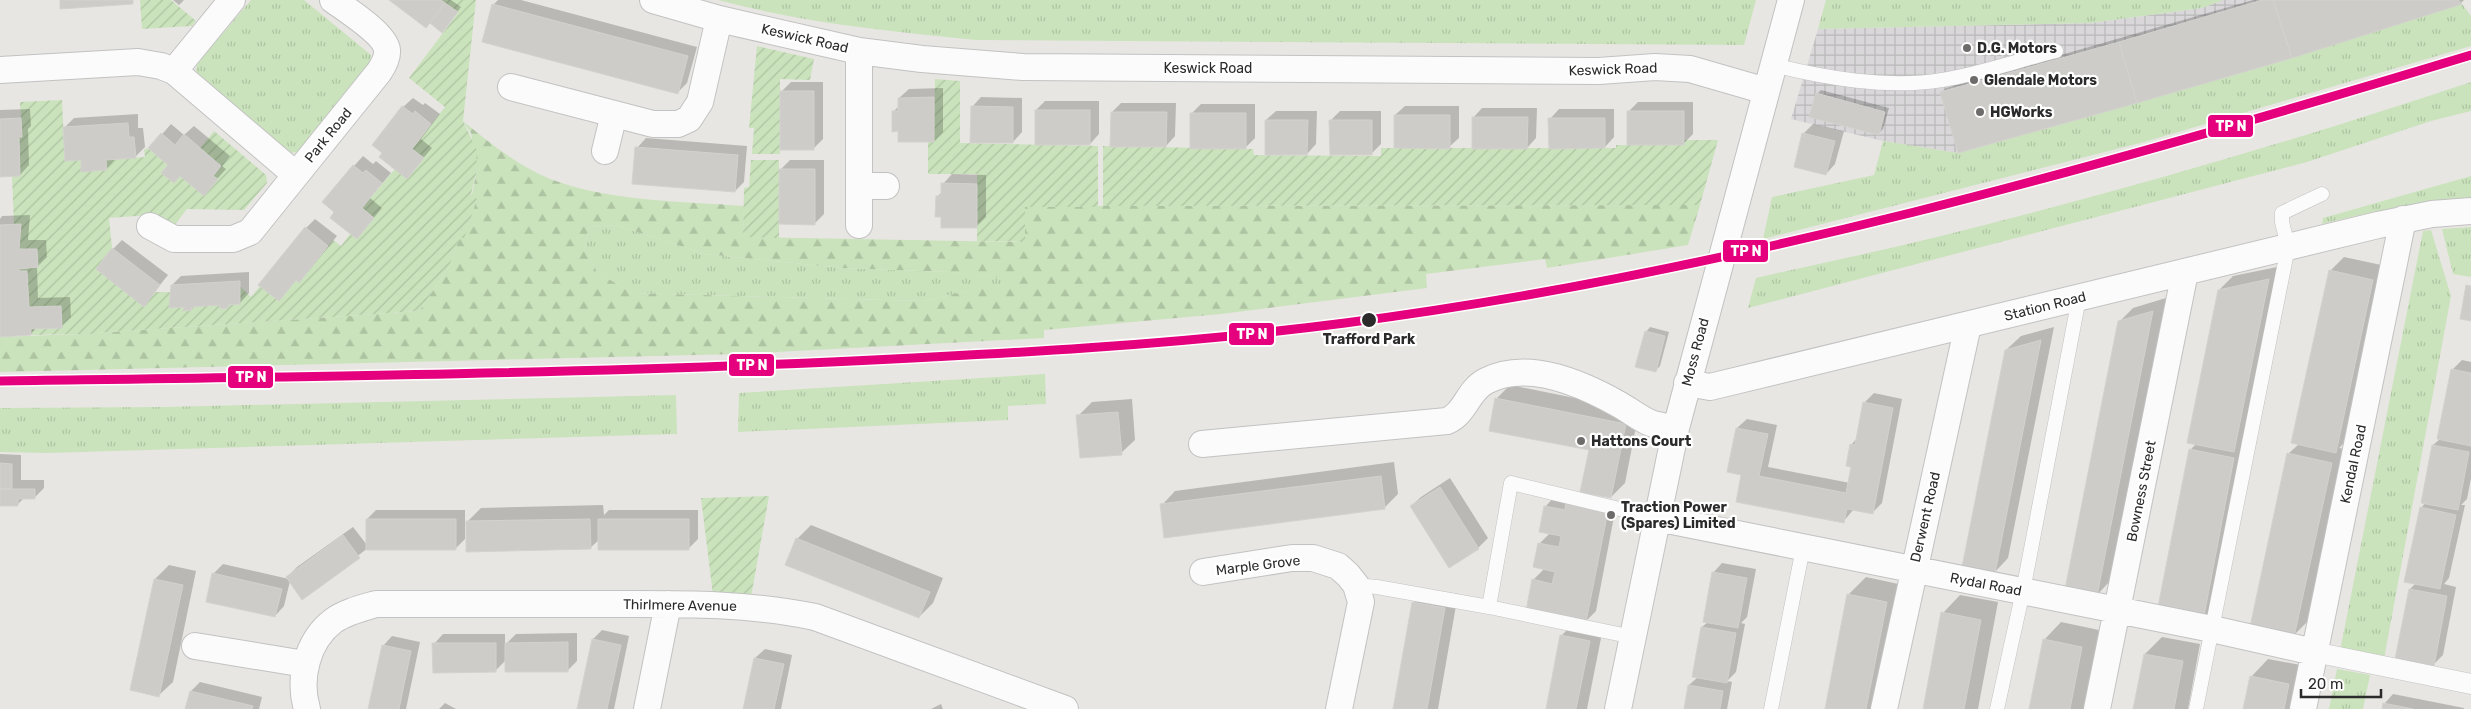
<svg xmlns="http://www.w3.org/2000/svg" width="2471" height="709" viewBox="0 0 2471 709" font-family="Rubik,sans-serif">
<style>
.industrial{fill:url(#industrial-grid)}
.grass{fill:url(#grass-tufts)}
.forest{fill:url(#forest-firs);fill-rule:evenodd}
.garden{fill:url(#garden-furrows)}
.shadow{fill:#0003}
.building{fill:#cdccc8;stroke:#d3d2ce}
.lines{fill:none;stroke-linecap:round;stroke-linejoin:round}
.service-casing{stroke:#c2c2c2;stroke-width:15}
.pedestrian-casing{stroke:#c2c2c2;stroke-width:21}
.minor-casing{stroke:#c2c2c2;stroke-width:28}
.service{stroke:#fcfbfb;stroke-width:14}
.pedestrian{stroke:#fcfbfb;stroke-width:20}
.minor{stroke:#fcfbfb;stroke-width:26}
.rail-1-casing{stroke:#fff;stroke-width:12}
.rail-1{stroke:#e5007d;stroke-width:9}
.poi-dot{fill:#6d6c6b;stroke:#fff;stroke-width:2}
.stop-dot{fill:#2b2b2b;stroke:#fff;stroke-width:2}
.labels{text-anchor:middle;stroke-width:4.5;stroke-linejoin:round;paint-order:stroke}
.street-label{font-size:14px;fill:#2b2b2b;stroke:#fff}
.poi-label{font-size:14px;font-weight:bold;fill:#2b2b2b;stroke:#fff;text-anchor:start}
.stop-label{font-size:14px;font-weight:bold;fill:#2b2b2b;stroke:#fff}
.line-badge{stroke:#fff;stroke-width:2}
.badge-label{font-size:14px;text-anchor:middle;font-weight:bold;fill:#fff}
</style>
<defs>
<pattern id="industrial-grid" width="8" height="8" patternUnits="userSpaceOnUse" patternTransform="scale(1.25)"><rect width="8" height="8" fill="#d9d7d9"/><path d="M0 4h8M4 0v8" fill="none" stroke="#bab9ba"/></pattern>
<pattern id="grass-tufts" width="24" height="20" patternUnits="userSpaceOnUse" patternTransform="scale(1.25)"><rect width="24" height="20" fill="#cae3bc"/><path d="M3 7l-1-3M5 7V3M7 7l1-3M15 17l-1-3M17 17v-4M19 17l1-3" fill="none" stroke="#aec3a2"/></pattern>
<pattern id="forest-firs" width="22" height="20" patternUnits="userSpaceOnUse" patternTransform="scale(1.25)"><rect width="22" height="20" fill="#cae3bc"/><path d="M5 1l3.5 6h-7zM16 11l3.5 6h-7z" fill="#aec3a2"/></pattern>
<pattern id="garden-furrows" width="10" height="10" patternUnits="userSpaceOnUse" patternTransform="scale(1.25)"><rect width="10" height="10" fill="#cae3bc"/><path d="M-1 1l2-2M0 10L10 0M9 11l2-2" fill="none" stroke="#aec3a2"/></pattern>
</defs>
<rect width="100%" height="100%" fill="#e8e6e2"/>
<path class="industrial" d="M 2223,0 L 2458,0 L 2462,4 L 2292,58 L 1958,153 L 1883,141 L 1791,119 L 1818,29 L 2090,23 L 2202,8 Z"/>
<path class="grass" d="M 251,0 L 304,0 L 371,55 L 371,61 L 298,152 L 290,153 L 196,73 L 197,65 L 202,58 Z
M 718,0 L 1756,0 L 1744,45 L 976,40 C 889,31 803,23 718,0 Z
M 1826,0 L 2223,0 L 2202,8 L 2090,23 L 1818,29 Z
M 2462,4 L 2471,16 L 2471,46 L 2144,142 L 1763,239 L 1772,197 L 1874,175 L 1883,141 L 1958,153 L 2292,58 Z
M 2471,82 L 2471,111 L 2431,121 L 2307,162 L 1748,308 L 1756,278 C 1818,264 1880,251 1941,236 C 2119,192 2297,140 2471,82 Z
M 2471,176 L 2471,197 C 2420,201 2372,212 2322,224 L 2323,218 Z
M 615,225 L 705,254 L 842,268 L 948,272 L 1018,280 L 923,301 L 632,293 L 597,272 L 584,250 L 589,227 Z
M 2471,227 L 2471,277 L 2453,274 L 2442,229 Z
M 2431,230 L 2451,296 L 2384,659 L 2340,651 L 2423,231 Z
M 1045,374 L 1046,404 L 1008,406 L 1008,420 L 738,432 L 739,393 Z
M 676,395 L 677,434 L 48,453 L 0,452 L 0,408 L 165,407 Z
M 2337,669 L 2370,675 L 2363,709 L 2329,709 Z"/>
<path class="forest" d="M 463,121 C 491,144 522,169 556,181 C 615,202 681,201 744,206 L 743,237 L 1024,242 L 1025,206 L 1700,205 L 1688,245 L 1547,268 L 1545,259 L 1426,274 L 1427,288 L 1221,314 L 1044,330 L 1044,338 L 738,354 L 0,372 L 0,337 L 81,334 L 419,311 L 448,269 L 460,236 L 463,239 L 477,170 L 471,133 ZM 615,225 L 705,254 L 842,268 L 948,272 L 1016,280 L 923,301 L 632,293 L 597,272 L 584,250 L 589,227 Z"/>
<path class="garden" d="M 140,0 L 171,0 L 196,21 L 192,26 L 142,29 Z
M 441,0 L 476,0 L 463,121 L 476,148 L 477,170 L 471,194 L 477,199 L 464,239 L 460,237 L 448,269 L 419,311 L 81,334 L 31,335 L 31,329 L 62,328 L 61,306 L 29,307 L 27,271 L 19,271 L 19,269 L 38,267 L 37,249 L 19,249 L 21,224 L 14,225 L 12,176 L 20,176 L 19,137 L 22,137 L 20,102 L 62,100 L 65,161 L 81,160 L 81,171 L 107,170 L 106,160 L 145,157 L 144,150 L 148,148 L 168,165 L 161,173 L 174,183 L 180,176 L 217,179 L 213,176 L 221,166 L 200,148 L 214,131 L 266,175 L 267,183 L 244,210 L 187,209 L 170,231 L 149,215 L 109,218 L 112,248 L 96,269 L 144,306 L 155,292 L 170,292 L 169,308 L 184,307 L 184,311 L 192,310 L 192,307 L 220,305 L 220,309 L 227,308 L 228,305 L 240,304 L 240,286 L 251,297 L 260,286 L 296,280 L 299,282 L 333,240 L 341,246 L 350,234 L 357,239 L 374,218 L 362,208 L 395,169 L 407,179 L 424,158 L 412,149 L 445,107 L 409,78 L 458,13 Z
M 757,46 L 814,59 L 810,80 L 780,79 L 780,154 L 752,154 L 754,128 L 749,128 Z
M 935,79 L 960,81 L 960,143 L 1098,146 L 1098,207 L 1025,207 L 1025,242 L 977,241 L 977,174 L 928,174 L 928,142 L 934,142 Z
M 1684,140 L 1718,140 L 1700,205 L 1103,206 L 1103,146 L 1253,149 L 1254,155 L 1381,156 L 1381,148 L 1616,148 L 1616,145 L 1684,145 Z
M 751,160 L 779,160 L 779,238 L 743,237 L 744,188 L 749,187 Z
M 769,496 L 751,597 L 713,595 L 701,498 Z"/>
<path class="shadow" d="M 173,0 L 184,0 L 179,5 Z
M 391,0 L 451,0 L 461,7 L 447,26 L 431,22 L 426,27 Z
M 498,0 L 521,0 L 697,47 L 687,83 L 677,93 L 493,5 Z
M 2253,0 L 2464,0 L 2461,3 L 1942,92 L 1946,88 Z
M 791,82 L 823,82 L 823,139 L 813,149 L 781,92 Z
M 943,88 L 943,132 L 934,141 L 900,130 L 894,111 L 899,106 L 899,98 L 909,89 Z
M 1821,90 L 1889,108 L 1883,129 L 1878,134 L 1817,94 Z
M 981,97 L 1022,98 L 1022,132 L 1013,142 L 972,107 Z
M 413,98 L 423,105 L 425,103 L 440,114 L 421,139 L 432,148 L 407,177 L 403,107 Z
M 1045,101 L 1099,101 L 1099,134 L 1090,144 L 1036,110 Z
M 1638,102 L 1693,102 L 1693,134 L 1684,143 L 1629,111 Z
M 1121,103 L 1176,103 L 1175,136 L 1166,146 L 1112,112 Z
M 1201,104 L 1255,104 L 1255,138 L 1245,148 L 1192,113 Z
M 1405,106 L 1459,106 L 1459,138 L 1449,147 L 1395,115 Z
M 1482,108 L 1537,108 L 1536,138 L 1527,148 L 1473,118 Z
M 30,109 L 31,126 L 28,129 L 29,165 L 20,175 L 0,176 L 0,110 Z
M 1559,109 L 1614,109 L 1614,137 L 1605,147 L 1550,119 Z
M 1276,111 L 1317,111 L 1316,144 L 1307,154 L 1266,120 Z
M 1340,111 L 1381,111 L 1381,144 L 1371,154 L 1331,120 Z
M 138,114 L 138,128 L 143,128 L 145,147 L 135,157 L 116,158 L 106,169 L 82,159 L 65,127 L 74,118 Z
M 171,124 L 184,135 L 194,126 L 230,156 L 222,166 L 226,169 L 204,194 L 150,148 Z
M 1813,124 L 1844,131 L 1835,164 L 1826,174 L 1796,166 L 1804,133 Z
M 646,138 L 747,146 L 744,182 L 735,191 L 637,148 Z
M 363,156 L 373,164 L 376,161 L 391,173 L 370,198 L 382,208 L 357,238 L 336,212 L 354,166 Z
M 790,160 L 824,160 L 824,214 L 814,224 L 781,169 Z
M 952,174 L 986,175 L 986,217 L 976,227 L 937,197 L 943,191 L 943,184 Z
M 30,215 L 28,240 L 46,240 L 47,257 L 37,267 L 38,298 L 70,297 L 71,317 L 61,326 L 37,327 L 31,334 L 0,335 L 0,219 L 2,216 Z
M 315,219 L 337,236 L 308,272 L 297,279 L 279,299 L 306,228 Z
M 122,240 L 168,275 L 144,305 L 113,249 Z
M 2344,257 L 2386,266 L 2349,438 L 2339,448 L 2345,449 L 2308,621 L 2294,635 L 2288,454 L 2299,444 L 2330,271 Z
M 2282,266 L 2247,437 L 2241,443 L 2248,445 L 2216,606 L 2202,619 L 2190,450 L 2197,443 L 2219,290 L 2233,276 Z
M 249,272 L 249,293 L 240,303 L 230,304 L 227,307 L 221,304 L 195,305 L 191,309 L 185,306 L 172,285 L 181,276 Z
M 2166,298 L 2110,581 L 2097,595 L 2119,322 L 2133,308 Z
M 1650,327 L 1669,332 L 1660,366 L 1655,371 L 1646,332 Z
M 2054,327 L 2008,558 L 1995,572 L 2006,350 L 2021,336 Z
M 2462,360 L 2471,362 L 2471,478 L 2467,499 L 2461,505 L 2465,505 L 2449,578 L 2444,584 L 2456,587 L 2443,655 L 2433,665 L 2410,589 L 2416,583 L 2421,508 L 2426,502 L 2423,502 L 2433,445 L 2440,439 L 2452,370 Z
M 1510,385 L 1639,411 L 1625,483 L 1611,497 L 1590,449 L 1496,399 Z
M 1874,393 L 1902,399 L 1882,503 L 1872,513 L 1854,509 L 1843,522 L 1743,474 L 1728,471 L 1737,428 L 1747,419 L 1777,425 L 1768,467 L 1850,483 L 1853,466 L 1848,465 L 1852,444 L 1857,438 L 1864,403 Z
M 1132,399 L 1135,440 L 1121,453 L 1078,416 L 1092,402 Z
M 0,454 L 21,455 L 21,480 L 44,480 L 44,488 L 34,498 L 24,498 L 17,505 L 0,505 Z
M 1394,462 L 1398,494 L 1384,508 L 1162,505 L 1175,491 Z
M 1450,478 L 1488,538 L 1478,548 L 1411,506 L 1421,497 Z
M 1577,493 L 1617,501 L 1596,611 L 1586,621 L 1533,580 L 1545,568 L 1539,544 L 1550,533 L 1545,507 L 1554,497 Z
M 603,505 L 604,515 L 609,510 L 698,510 L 698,539 L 688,549 L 600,539 L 590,548 L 465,524 L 481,508 Z
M 376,510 L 465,510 L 465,539 L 455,549 L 368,548 L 302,598 L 290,581 L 284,606 L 275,616 L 213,574 L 223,564 L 289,579 L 287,577 L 297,567 L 353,527 L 367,545 L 367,519 Z
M 811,525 L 943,578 L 933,603 L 919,617 L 797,539 Z
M 1722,563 L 1756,569 L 1747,617 L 1741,623 L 1745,624 L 1736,672 L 1727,681 L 1732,682 L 1727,709 L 1685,709 L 1689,685 L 1698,677 L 1702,627 L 1708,622 L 1713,573 Z
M 169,565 L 196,571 L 173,682 L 159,695 L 155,579 Z
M 1866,577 L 1903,585 L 1880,709 L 1827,709 L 1848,595 Z
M 1427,589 L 1458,594 L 1438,709 L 1394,709 L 1413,603 Z
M 1960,595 L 1998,602 L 1978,709 L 1924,709 L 1943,613 Z
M 1575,622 L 1603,628 L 1587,709 L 1547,709 L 1561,636 Z
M 2061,622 L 2099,630 L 2084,709 L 2031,709 L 2044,640 Z
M 602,630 L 629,636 L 614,709 L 578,709 L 593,639 Z
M 577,633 L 577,661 L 568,670 L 506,660 L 495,671 L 434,644 L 443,634 L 505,634 L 505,645 L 516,634 Z
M 392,636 L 420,642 L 406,709 L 369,709 L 383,646 Z
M 2162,637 L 2200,644 L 2188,709 L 2134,709 L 2145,654 Z
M 765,649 L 792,655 L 781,709 L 744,709 L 755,658 Z
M 2268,659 L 2306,666 L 2298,709 L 2245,709 L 2251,677 Z
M 200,682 L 262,697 L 259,709 L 186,709 L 191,691 Z
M 2393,694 L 2464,708 L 2464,709 L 2383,709 L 2384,704 Z
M 445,703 L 456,709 L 439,709 Z
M 941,704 L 943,709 L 931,709 Z"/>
<path class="building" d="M 60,0 L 133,0 L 133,4 L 60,9 Z
M 389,0 L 441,0 L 445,3 L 426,28 Z
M 2262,0 L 2273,0 L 2292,58 L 2137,103 L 2119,42 Z
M 2273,0 L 2458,0 L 2462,4 L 2292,58 Z
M 445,3 L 458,12 L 442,33 L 430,23 Z
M 492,4 L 688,56 L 678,94 L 482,42 Z
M 2119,42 L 2137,103 L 1958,153 L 1940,92 Z
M 780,91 L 814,91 L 814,150 L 780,150 Z
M 1816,93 L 1885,112 L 1879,135 L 1809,117 Z
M 934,97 L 934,142 L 898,142 L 898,131 L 892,132 L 892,111 L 898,111 L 898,98 Z
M 402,106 L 413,114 L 415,111 L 431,124 L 412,149 L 424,158 L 407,179 L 379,157 L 382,153 L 372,145 Z
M 971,106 L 1013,107 L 1013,143 L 970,143 Z
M 1035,110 L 1090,110 L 1090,145 L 1035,145 Z
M 1627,111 L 1684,111 L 1684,145 L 1627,145 Z
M 1111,112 L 1167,112 L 1166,147 L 1110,147 Z
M 1190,113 L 1246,113 L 1246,149 L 1190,149 Z
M 1394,115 L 1450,115 L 1450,149 L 1394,148 Z
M 1472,117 L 1528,117 L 1527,149 L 1472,149 Z
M 21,118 L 22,137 L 19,137 L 20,176 L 0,177 L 0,119 Z
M 1548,118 L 1605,118 L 1605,148 L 1549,149 Z
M 1265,120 L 1308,120 L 1307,155 L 1265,155 Z
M 1329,120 L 1372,120 L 1372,155 L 1330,155 Z
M 128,123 L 129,137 L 134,137 L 136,158 L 106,160 L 107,170 L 81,172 L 81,160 L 65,161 L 63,127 Z
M 161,133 L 175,145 L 184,134 L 221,166 L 213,176 L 218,179 L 204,196 L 180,176 L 174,183 L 161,173 L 168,165 L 148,148 Z
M 1802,133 L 1835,141 L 1826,175 L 1794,167 Z
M 635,147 L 738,155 L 735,192 L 632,184 Z
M 353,165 L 363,173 L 366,170 L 382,183 L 362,208 L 374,218 L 357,239 L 330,218 L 334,212 L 322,202 Z
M 779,169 L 815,169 L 815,225 L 779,224 Z
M 941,183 L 977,184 L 977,228 L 941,228 L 941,217 L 935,217 L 936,196 L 941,196 Z
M 21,224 L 19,249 L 37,249 L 38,267 L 19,269 L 19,271 L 27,271 L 29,307 L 61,306 L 62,328 L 31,329 L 31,335 L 0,337 L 0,225 Z
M 305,227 L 328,246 L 299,283 L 296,280 L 279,301 L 258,285 Z
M 112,248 L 160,285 L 144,307 L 96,269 Z
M 2329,270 L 2373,280 L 2336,453 L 2291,443 Z
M 2269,279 L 2234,452 L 2187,443 L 2218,290 Z
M 240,281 L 240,304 L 228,305 L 228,308 L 220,309 L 220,305 L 192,307 L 192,310 L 183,311 L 184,307 L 169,308 L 171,285 Z
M 2466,285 L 2471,286 L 2471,321 L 2460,319 Z
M 2153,311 L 2097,596 L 2065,589 L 2118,321 Z
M 1645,331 L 1665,336 L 1656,372 L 1635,367 Z
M 2041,340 L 1995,573 L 1962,567 L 2005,350 Z
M 2451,369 L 2471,373 L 2471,446 L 2437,439 Z
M 1495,398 L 1626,424 L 1611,498 L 1580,492 L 1589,450 L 1489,431 Z
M 1863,402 L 1893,408 L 1873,514 L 1847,509 L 1844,523 L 1736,502 L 1741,475 L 1727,472 L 1736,428 L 1768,434 L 1759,476 L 1846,493 L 1851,467 L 1846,466 L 1850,444 L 1855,445 Z
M 1118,412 L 1122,455 L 1080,458 L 1076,415 Z
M 2432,445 L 2469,452 L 2458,510 L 2421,503 Z
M 2189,449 L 2234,458 L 2203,621 L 2157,612 Z
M 2287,453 L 2332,463 L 2294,637 L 2250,627 Z
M 0,463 L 12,464 L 12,489 L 0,489 Z
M 1381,476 L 1385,509 L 1164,538 L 1160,504 Z
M 1440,487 L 1479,549 L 1449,568 L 1410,506 Z
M 0,489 L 35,489 L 35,499 L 18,499 L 18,506 L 0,506 Z
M 1566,502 L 1608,511 L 1586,622 L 1526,611 L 1532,579 L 1552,584 L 1555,572 L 1533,567 L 1538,543 L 1559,547 L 1561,536 L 1539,532 L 1544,506 L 1565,510 Z
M 2420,507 L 2456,515 L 2440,589 L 2404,582 Z
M 366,519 L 456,519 L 456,550 L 366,550 Z
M 590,519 L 591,549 L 466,552 L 466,521 Z
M 598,519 L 689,519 L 689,550 L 598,550 Z
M 343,535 L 360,558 L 302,600 L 286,577 Z
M 796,538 L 930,592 L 919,618 L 785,565 Z
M 1712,572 L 1747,578 L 1738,628 L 1703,622 Z
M 212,573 L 282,589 L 275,617 L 206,602 Z
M 154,579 L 183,585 L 159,697 L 130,690 Z
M 2409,589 L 2447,596 L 2434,666 L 2395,659 Z
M 1847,594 L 1887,602 L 1866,709 L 1825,709 Z
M 1412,602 L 1445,608 L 1427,709 L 1393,709 Z
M 1941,612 L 1981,620 L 1964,709 L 1923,709 Z
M 1701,627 L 1736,633 L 1727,683 L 1692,677 Z
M 1560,635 L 1590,641 L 1576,709 L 1546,709 Z
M 592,639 L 621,645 L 607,709 L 577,709 Z
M 2043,639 L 2082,647 L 2070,709 L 2029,709 Z
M 568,642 L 568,672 L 505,672 L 505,643 Z
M 432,643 L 496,643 L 496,672 L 433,673 Z
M 382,645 L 411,651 L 399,709 L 368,709 Z
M 2144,654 L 2183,661 L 2174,709 L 2133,709 Z
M 754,658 L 784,664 L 774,709 L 743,709 Z
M 2250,676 L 2289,684 L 2284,709 L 2243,709 Z
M 1688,685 L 1723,691 L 1720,709 L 1684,709 Z
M 190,691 L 253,706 L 252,709 L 185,709 Z
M 2383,703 L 2413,709 L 2382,709 Z"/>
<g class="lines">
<defs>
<path id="service" d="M 1773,65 C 1826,78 1887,89 1942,80 C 1980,74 2019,60 2056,51
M 1356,585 L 1377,587 L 1489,607 L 1633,637
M 1489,607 L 1511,483 L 1657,518
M 1771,709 L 1803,548
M 1997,709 L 2023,591 L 2079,298
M 2196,709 L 2288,247 L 2282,222 L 2282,213 L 2322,194"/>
<path id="pedestrian" d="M 2314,652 L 2471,684"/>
<path id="minor" d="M 232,0 L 174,71 L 296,175
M 653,0 L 719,19 L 859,51 L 922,59 L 1023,67 L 1599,71 L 1655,67 L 1690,69 L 1766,91
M 0,70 L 138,62 L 161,66 L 174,71
M 511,87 L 653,124 L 678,124 L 689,119 L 700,102 L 719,19
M 605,151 L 614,114
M 859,186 L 886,186
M 859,225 L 859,51
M 150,226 L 174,239 L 233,239 L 250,232 L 379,72 C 383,66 388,58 387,50 C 385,34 347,10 333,0
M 1687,383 L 1710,387 L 2378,225 L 2432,214 L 2471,211
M 1202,444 L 1447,421 C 1466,413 1467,391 1486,381 C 1528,359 1583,384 1620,405 C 1631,411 1641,420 1653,424 C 1660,426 1668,427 1676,428
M 1657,518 L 2212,629 L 2314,652
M 1203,572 L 1292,558 L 1313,558 L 1338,566 L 1348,575 L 1356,585 L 1361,602 L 1339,709
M 195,646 L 305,664
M 307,709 C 298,679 307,641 333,621 C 345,612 362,608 376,604 C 451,604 525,604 600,604 C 673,604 743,602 815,617 L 1065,709
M 647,709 L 668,604
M 1618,709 L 1676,428 L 1791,0
M 1884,709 L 1968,325
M 2097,709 L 2185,272
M 2303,709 L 2403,219"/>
</defs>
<use href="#service" class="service-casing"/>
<use href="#pedestrian" class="pedestrian-casing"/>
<use href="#minor" class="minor-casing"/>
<use href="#service" class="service"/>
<use href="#pedestrian" class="pedestrian"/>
<use href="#minor" class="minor"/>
<defs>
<path id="rail-1" d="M 0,381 C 277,377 554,374 831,362 C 1003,354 1175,345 1345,323 C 1729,273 2101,167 2471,55"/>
</defs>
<use href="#rail-1" class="rail-1-casing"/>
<use href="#rail-1" class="rail-1"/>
</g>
<g class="poi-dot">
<circle cx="1967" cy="48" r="5"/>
<circle cx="1974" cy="80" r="5"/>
<circle cx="1980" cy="112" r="5"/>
<circle cx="1581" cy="441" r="5"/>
<circle cx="1611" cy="515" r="5"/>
</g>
<circle class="stop-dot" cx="1369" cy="320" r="8"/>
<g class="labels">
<g class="street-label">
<text transform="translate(805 38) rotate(13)" y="5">Keswick Road</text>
<text x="1208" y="73">Keswick Road</text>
<text transform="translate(1613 69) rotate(-2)" y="5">Keswick Road</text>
<text transform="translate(328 135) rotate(-51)" y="5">Park Road</text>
<text transform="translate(2045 306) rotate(-14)" y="5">Station Road</text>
<text transform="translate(1695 352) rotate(-75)" y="5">Moss Road</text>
<text transform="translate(2353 464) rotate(-78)" y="5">Kendal Road</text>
<text transform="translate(2141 491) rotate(-79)" y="5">Bowness Street</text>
<text transform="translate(1925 517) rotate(-77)" y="5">Derwent Road</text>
<text transform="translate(1258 565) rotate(-7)" y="5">Marple Grove</text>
<text transform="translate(1986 584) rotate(11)" y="5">Rydal Road</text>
<text transform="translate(680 605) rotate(1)" y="5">Thirlmere Avenue</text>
</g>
<g class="poi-label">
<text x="1977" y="53">D.G. Motors</text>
<text x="1984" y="85">Glendale Motors</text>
<text x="1990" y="117">HGWorks</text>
<text x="1591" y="446">Hattons Court</text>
<text x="1621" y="512">Traction Power<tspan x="1621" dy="16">(Spares) Limited</tspan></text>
</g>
<g class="stop-label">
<text x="1369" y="344">Trafford Park</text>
</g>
</g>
<g class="line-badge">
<rect x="2207" y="114" width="47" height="24" rx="5" fill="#e5007d"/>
<rect x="1722" y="239" width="47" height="24" rx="5" fill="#e5007d"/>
<rect x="1228" y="322" width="47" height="24" rx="5" fill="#e5007d"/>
<rect x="728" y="353" width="47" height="24" rx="5" fill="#e5007d"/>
<rect x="227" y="365" width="47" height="24" rx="5" fill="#e5007d"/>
</g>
<g class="badge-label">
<text x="2231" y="131">TP N</text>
<text x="1746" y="256">TP N</text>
<text x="1252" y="339">TP N</text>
<text x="752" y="370">TP N</text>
<text x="251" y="382">TP N</text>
</g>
<path d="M2301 689v8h80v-8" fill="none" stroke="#2b2b2b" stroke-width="2.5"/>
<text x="2308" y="689" font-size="15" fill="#2b2b2b" stroke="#ffffff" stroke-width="4" paint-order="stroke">20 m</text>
</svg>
